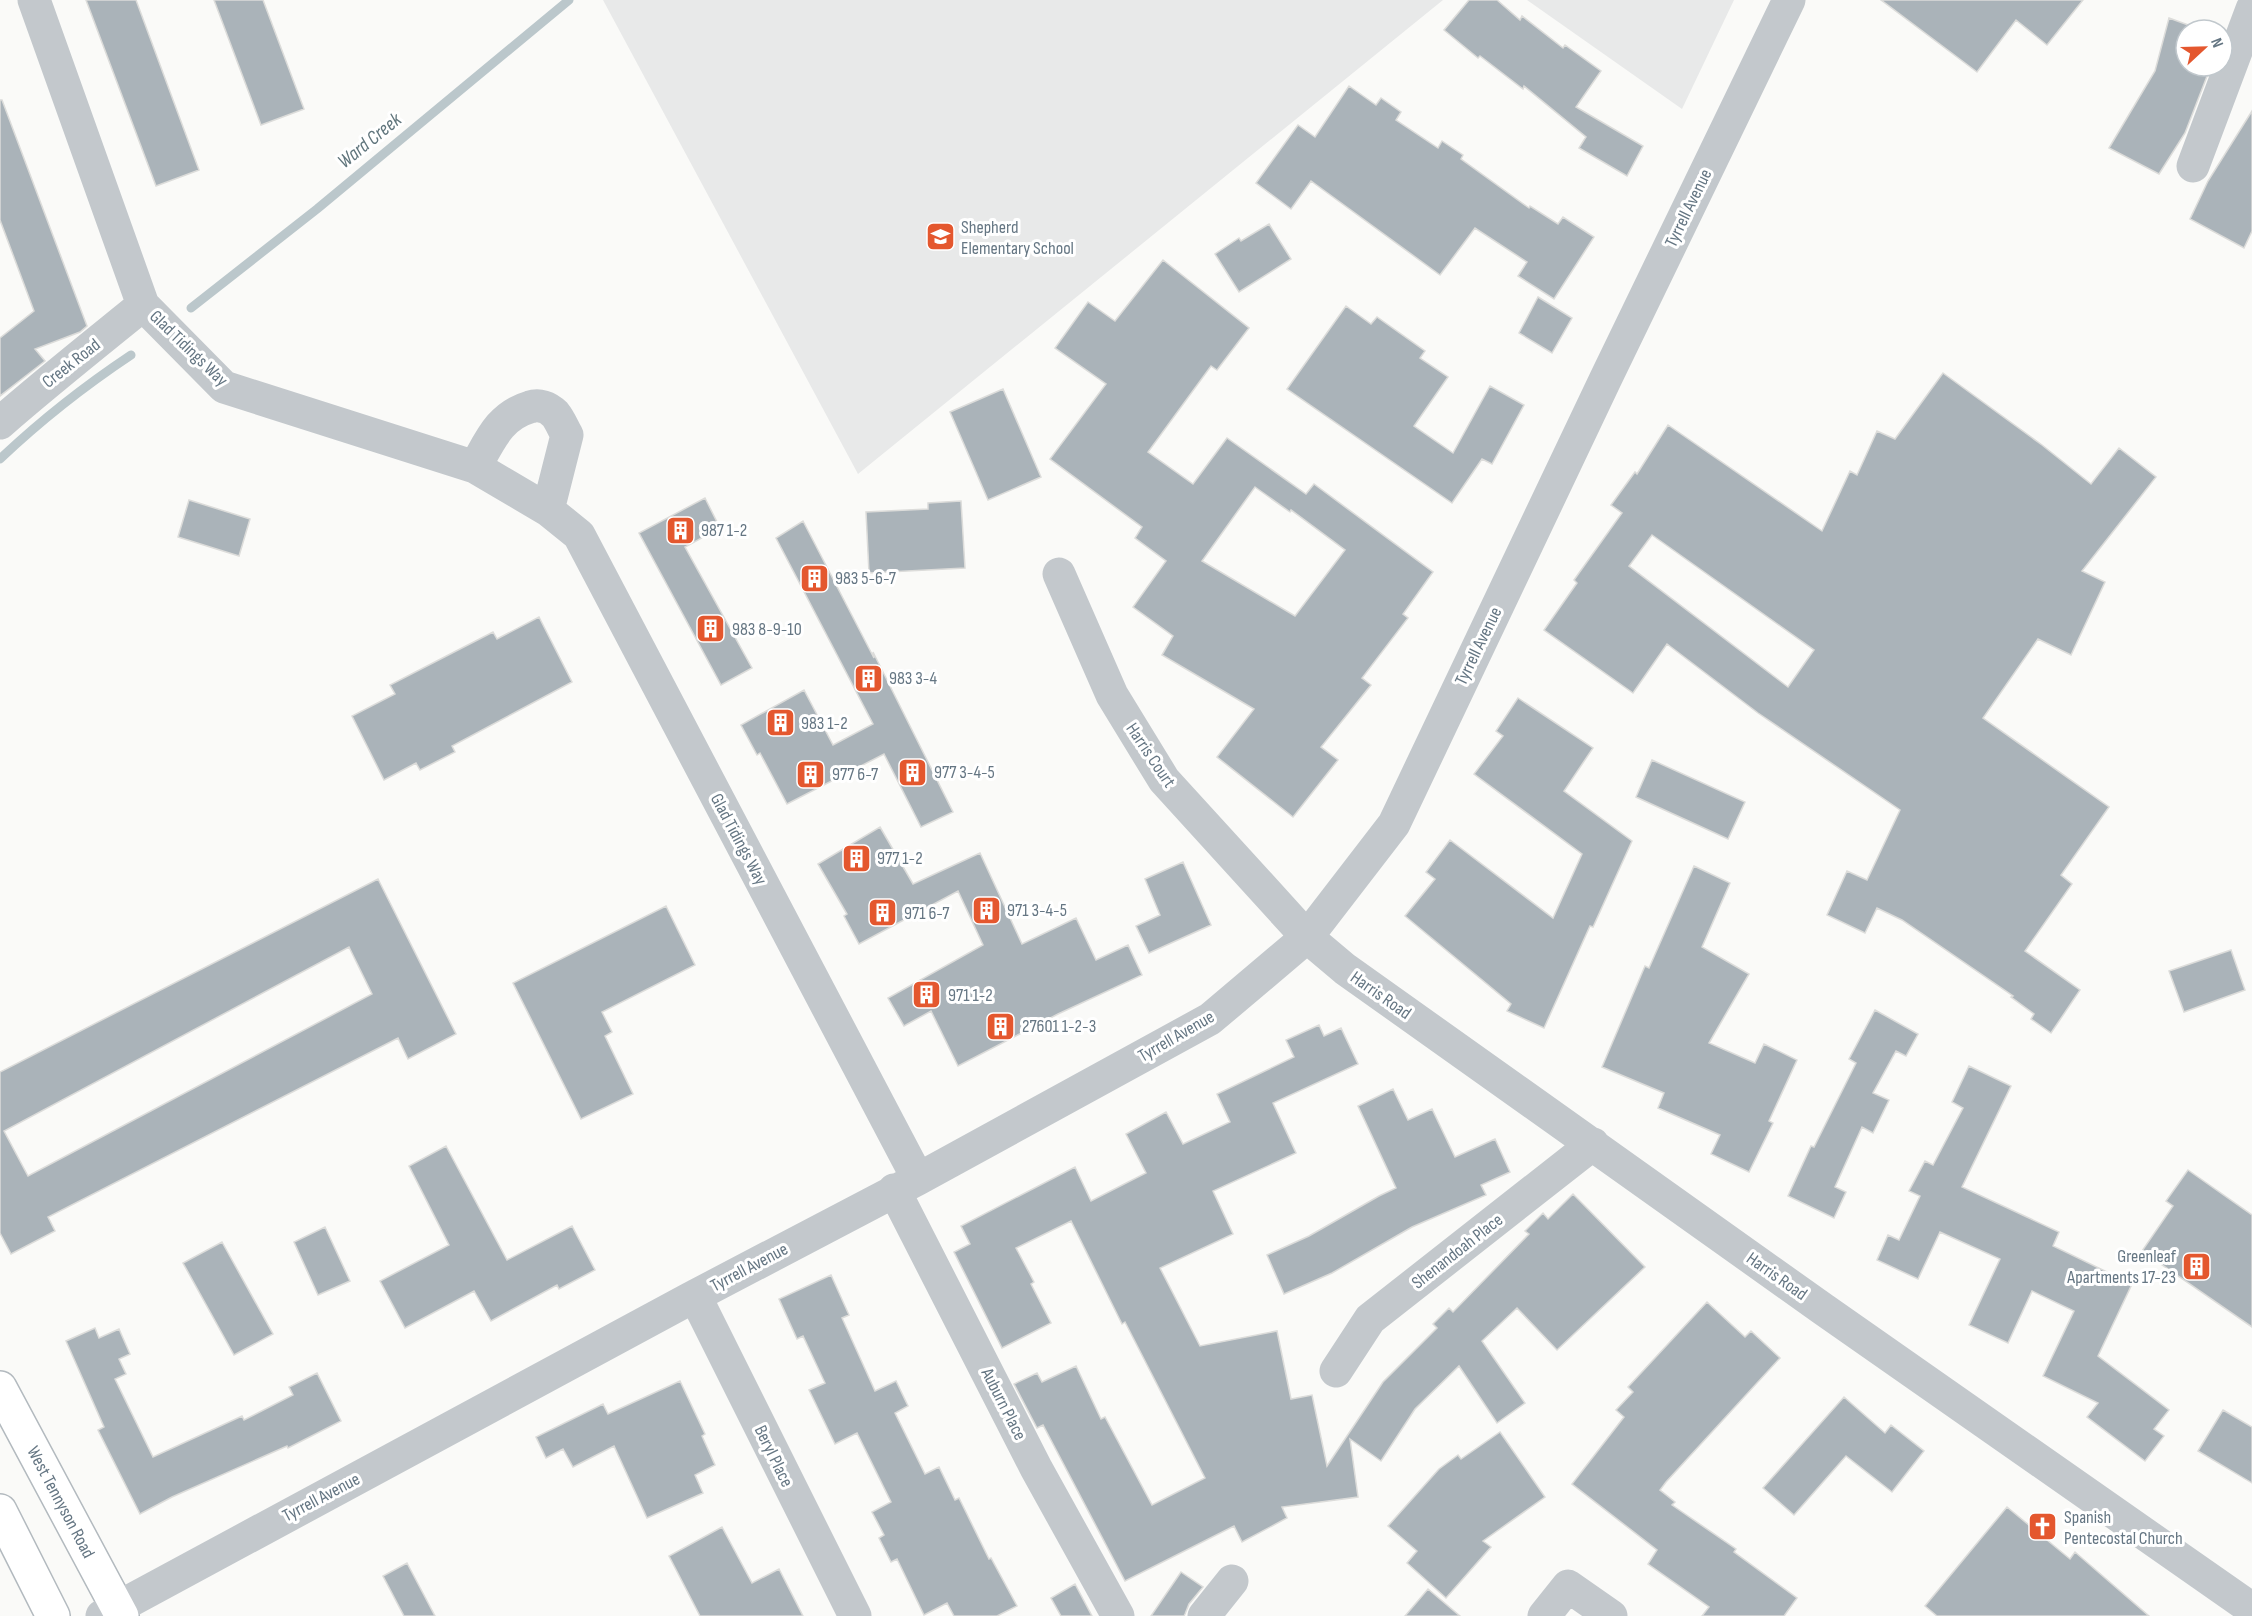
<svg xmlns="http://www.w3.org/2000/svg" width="2252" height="1616" viewBox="0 0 2252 1616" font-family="'Sofia Sans Condensed',sans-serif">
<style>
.built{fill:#e8e9e9}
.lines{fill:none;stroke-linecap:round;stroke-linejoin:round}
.stream{stroke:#bbc7cb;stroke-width:9}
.building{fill:#aab3b9;stroke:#dcdcda;stroke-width:1.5;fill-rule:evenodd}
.secondary-casing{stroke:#b3babf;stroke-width:36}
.minor{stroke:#c3c8cc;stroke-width:33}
.secondary{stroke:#fff;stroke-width:33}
.labels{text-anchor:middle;stroke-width:6;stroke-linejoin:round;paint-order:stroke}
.street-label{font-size:18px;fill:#657683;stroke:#fff}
.poi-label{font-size:18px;fill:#657683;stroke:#fff;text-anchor:start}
.water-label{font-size:20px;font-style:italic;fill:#60757c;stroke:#fff}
</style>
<rect width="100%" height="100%" fill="#fafaf8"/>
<path class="built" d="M 603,0 L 1443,0 L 858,474 Z
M 1527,0 L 1734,0 L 1682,109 Z"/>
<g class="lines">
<path class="stream" d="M 191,308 L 317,209 L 569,0
M 0,459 C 39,422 86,385 131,355"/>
</g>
<path class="building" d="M 86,0 L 136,0 L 199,170 L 156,186 Z
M 214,0 L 263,0 L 304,109 L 261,125 Z
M 1469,0 L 1497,0 L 1520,20 L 1522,16 L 1563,48 L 1565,45 L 1601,71 L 1576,107 L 1643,146 L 1627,176 L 1579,148 L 1586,137 L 1524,86 L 1523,89 L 1480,56 L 1478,58 L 1444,30 Z
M 1881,0 L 2083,0 L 2047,45 L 2016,20 L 1977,72 Z
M 2169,18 L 2202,30 L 2186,30 L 2186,66 L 2211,66 L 2185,133 L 2159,174 L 2109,148 L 2155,71 Z
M 1349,86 L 1376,105 L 1381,98 L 1401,112 L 1396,120 L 1438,148 L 1442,141 L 1463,155 L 1461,159 L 1529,208 L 1530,206 L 1558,224 L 1563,217 L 1594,237 L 1554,299 L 1518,276 L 1527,262 L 1475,228 L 1440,275 L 1311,181 L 1291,209 L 1256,183 L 1298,125 L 1315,137 Z
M 0,100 L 2,100 L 87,326 L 80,332 L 35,349 L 45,361 L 0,396 L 0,338 L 34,311 L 0,220 Z
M 2252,111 L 2252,231 L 2244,248 L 2190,219 L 2208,181 Z
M 1269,224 L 1291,259 L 1239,292 L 1215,254 L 1239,238 L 1241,241 Z
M 1163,260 L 1249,328 L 1217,370 L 1211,366 L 1148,452 L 1193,484 L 1227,438 L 1306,494 L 1314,484 L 1433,572 L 1403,614 L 1408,618 L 1362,678 L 1371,685 L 1321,747 L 1338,760 L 1293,817 L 1217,757 L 1254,709 L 1162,655 L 1173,636 L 1133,607 L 1166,561 L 1135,538 L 1142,527 L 1050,459 L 1106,384 L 1055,348 L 1088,302 L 1115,321 ZM 1255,487 L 1290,512 L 1291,510 L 1345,550 L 1295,616 L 1202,561 Z
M 1538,297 L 1572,318 L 1552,353 L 1519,333 Z
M 1346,306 L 1371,324 L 1377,317 L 1425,351 L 1420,358 L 1448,377 L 1414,426 L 1453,453 L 1490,386 L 1524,405 L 1492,464 L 1482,459 L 1452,503 L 1287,389 Z
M 1943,373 L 2042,445 L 2091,484 L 2119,448 L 2156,477 L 2082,571 L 2105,582 L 2071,655 L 2038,639 L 1983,718 L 2109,807 L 2061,875 L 2072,884 L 2025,951 L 2080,990 L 2051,1033 L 2031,1019 L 2034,1014 L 2011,997 L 2013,996 L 1902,920 L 1877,908 L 1865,933 L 1827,915 L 1847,871 L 1867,880 L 1900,810 L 1758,713 L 1667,644 L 1633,693 L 1544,630 L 1577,583 L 1574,580 L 1622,513 L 1611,505 L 1635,472 L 1637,474 L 1668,425 L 1822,531 L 1850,471 L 1857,475 L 1877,431 L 1895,439 ZM 1652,535 L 1814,650 L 1788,687 L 1629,566 Z
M 1003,389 L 1041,477 L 988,500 L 950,412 Z
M 705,498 L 720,528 L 685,547 L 752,668 L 721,685 L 639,533 Z
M 189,500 L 250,519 L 239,556 L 178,537 Z
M 961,501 L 965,568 L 869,573 L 866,512 L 928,509 L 928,503 Z
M 803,521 L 874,658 L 873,652 L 953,812 L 921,827 L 884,754 L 787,804 L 760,753 L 757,755 L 741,725 L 804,690 L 833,745 L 873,724 L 776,538 Z
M 539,617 L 572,682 L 452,746 L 455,752 L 420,770 L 416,763 L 384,780 L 352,716 L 395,694 L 390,685 L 458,650 L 493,632 L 497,639 Z
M 1518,698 L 1593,748 L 1564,791 L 1632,841 L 1593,927 L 1590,926 L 1544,1028 L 1507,1011 L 1511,1004 L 1405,916 L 1435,879 L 1426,872 L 1450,840 L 1553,918 L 1582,854 L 1474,774 L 1503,736 L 1496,731 Z
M 1652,760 L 1745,802 L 1728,839 L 1636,797 Z
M 880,827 L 913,884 L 980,853 L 1022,944 L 1076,918 L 1096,960 L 1128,945 L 1142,975 L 1058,1014 L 958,1066 L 931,1011 L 904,1026 L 888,998 L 983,945 L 958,891 L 859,944 L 844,916 L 847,914 L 818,864 Z
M 1183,862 L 1211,925 L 1149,953 L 1136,926 L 1160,915 L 1145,879 Z
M 1694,866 L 1730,883 L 1702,947 L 1749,974 L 1709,1043 L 1755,1063 L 1764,1044 L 1797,1060 L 1769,1121 L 1773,1123 L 1749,1172 L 1711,1154 L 1720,1135 L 1658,1108 L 1664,1093 L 1602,1067 L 1645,966 L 1649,968 Z
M 378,879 L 456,1034 L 408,1059 L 398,1038 L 48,1217 L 55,1231 L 11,1254 L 0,1233 L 0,1072 ZM 349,947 L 372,994 L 28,1176 L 4,1131 Z
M 666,906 L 695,965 L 602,1012 L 612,1032 L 605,1036 L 633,1094 L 581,1119 L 513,983 Z
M 2231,950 L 2245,990 L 2184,1012 L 2169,971 Z
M 1875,1010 L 1918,1034 L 1906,1056 L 1896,1051 L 1873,1093 L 1889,1100 L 1873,1133 L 1862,1127 L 1835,1187 L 1846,1192 L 1834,1218 L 1788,1196 L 1811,1146 L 1814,1147 L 1856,1063 L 1849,1059 Z
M 1319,1025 L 1324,1036 L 1341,1028 L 1358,1064 L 1273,1103 L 1296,1153 L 1213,1191 L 1233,1234 L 1160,1268 L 1200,1346 L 1277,1331 L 1291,1399 L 1312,1395 L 1327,1466 L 1383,1382 L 1437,1328 L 1433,1324 L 1449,1308 L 1453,1312 L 1529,1234 L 1525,1231 L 1543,1213 L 1548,1219 L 1573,1194 L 1645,1267 L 1557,1350 L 1517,1308 L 1482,1341 L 1525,1403 L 1497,1423 L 1459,1366 L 1415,1409 L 1381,1461 L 1350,1439 L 1358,1497 L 1282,1507 L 1287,1518 L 1242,1542 L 1234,1526 L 1125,1581 L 1043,1425 L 1037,1428 L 1014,1384 L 1037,1373 L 1042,1382 L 1076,1366 L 1101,1419 L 1105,1417 L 1152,1505 L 1205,1478 L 1125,1322 L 1122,1324 L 1071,1221 L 1016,1248 L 1034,1282 L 1031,1284 L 1051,1323 L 1002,1348 L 954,1252 L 970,1244 L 961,1226 L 1075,1167 L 1091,1201 L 1146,1173 L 1126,1134 L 1166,1112 L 1183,1144 L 1230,1122 L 1217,1094 L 1294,1057 L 1286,1040 Z
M 1969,1066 L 2011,1086 L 1962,1187 L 2059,1232 L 2053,1246 L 2132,1284 L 2098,1356 L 2169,1410 L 2154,1429 L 2164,1436 L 2145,1461 L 2087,1417 L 2098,1403 L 2043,1376 L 2074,1311 L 2032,1291 L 2008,1343 L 1969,1325 L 2000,1259 L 1940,1232 L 1918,1279 L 1877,1260 L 1888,1235 L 1899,1240 L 1920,1196 L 1909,1191 L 1925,1161 L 1933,1165 L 1963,1108 L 1952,1102 Z
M 1393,1089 L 1408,1120 L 1432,1109 L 1455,1157 L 1495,1139 L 1510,1172 L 1481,1185 L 1486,1195 L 1412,1227 L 1332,1273 L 1284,1294 L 1267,1255 L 1309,1236 L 1379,1196 L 1396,1188 L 1358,1106 Z
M 446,1146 L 507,1260 L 572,1226 L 595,1270 L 559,1289 L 557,1285 L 491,1321 L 474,1291 L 405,1328 L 380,1281 L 449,1245 L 409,1166 Z
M 2188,1170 L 2252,1215 L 2252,1327 L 2142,1251 L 2173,1206 L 2166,1201 Z
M 325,1227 L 350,1281 L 318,1295 L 294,1242 Z
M 222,1242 L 273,1334 L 234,1355 L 183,1263 Z
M 831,1275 L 849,1315 L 842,1318 L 875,1391 L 896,1381 L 908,1406 L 895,1413 L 925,1474 L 939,1467 L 955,1500 L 959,1498 L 989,1559 L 991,1558 L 1017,1606 L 997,1616 L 954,1616 L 947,1603 L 924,1615 L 897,1559 L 891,1562 L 879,1538 L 884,1535 L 872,1512 L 891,1502 L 857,1433 L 835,1444 L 809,1390 L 825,1383 L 803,1336 L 797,1339 L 779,1299 Z
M 1707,1302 L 1745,1337 L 1751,1331 L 1780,1358 L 1666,1482 L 1660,1490 L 1675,1502 L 1672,1505 L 1736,1549 L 1734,1552 L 1797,1598 L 1784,1616 L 1702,1616 L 1709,1607 L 1648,1564 L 1657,1550 L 1572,1484 L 1624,1417 L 1616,1410 L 1633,1392 L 1628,1387 Z
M 95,1328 L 99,1338 L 119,1329 L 130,1354 L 119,1359 L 126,1374 L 115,1379 L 153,1457 L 242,1416 L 244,1420 L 293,1395 L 289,1387 L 317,1373 L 341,1421 L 288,1448 L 287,1446 L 172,1497 L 140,1514 L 98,1430 L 104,1427 L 66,1341 Z
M 680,1381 L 705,1434 L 702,1436 L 715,1465 L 695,1475 L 703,1493 L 647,1518 L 614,1446 L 573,1467 L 563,1449 L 546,1458 L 536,1437 L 603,1404 L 608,1414 Z
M 1844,1397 L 1885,1433 L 1891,1425 L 1924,1451 L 1892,1492 L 1846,1456 L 1794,1515 L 1763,1488 Z
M 2223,1410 L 2252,1427 L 2252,1483 L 2198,1451 Z
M 1500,1432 L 1545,1497 L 1483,1541 L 1491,1547 L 1446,1598 L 1407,1563 L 1417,1551 L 1388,1526 L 1439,1469 L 1458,1455 L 1461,1459 Z
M 2007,1507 L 2070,1559 L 2075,1552 L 2149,1616 L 1937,1616 L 1925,1606 Z
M 722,1527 L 752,1583 L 779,1569 L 803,1616 L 700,1616 L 669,1556 Z
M 407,1563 L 435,1616 L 404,1616 L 383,1576 Z
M 1181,1572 L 1203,1587 L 1189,1604 L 1185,1614 L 1184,1616 L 1151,1616 Z
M 1075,1584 L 1092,1616 L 1061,1616 L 1051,1598 Z
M 1428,1589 L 1460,1616 L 1405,1616 Z"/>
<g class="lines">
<defs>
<path id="secondary" d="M 0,1388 L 122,1616
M 0,1511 L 53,1616"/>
</defs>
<use href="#secondary" class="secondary-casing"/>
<path class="minor" d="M 34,0 L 143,305 L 224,387 L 475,467 L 548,510 L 579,535 L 918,1179
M 2193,166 L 2252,9
M 0,423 C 47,382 95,344 143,305
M 475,467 C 490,441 499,416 530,407 C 539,404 548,407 555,414 C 560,420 563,428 567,435 L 548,510
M 1059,574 L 1112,695 L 1164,780 L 1307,937 L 1345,969 L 1823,1309 L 2252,1609
M 894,1190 L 1036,1468 L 1118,1616
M 695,1296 L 855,1616
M 1336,1371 L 1370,1319 L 1593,1144
M 102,1616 L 691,1298 L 918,1179 L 1210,1019 L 1307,937 L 1394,824 L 1606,378 L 1789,0
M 1204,1616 L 1232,1581
M 1544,1616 L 1568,1586 L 1611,1616"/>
<use href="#secondary" class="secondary"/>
</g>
<defs>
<symbol id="school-square" viewBox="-11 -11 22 22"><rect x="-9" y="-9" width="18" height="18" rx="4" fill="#e4572e" stroke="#fff"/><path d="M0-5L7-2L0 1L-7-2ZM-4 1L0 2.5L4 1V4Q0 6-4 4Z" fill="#fff"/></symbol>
<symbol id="building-square" viewBox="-11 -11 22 22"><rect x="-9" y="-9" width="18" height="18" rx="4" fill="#e4572e" stroke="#fff"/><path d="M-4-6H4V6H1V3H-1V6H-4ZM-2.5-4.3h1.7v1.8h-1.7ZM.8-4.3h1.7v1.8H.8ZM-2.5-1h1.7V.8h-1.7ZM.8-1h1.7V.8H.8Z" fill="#fff"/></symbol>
<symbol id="church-square" viewBox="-11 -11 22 22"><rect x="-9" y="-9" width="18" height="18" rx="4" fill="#e4572e" stroke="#fff"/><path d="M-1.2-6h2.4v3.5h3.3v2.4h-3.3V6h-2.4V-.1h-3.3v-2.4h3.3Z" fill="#fff"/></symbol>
</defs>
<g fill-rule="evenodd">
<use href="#school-square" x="924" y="220" width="33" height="33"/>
<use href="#building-square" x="664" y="514" width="33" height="33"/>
<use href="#building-square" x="798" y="562" width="33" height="33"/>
<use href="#building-square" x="694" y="612" width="33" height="33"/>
<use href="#building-square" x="852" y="662" width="33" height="33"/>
<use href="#building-square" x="764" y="706" width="33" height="33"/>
<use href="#building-square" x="896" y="756" width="33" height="33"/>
<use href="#building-square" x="794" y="758" width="33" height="33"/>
<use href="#building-square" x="840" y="842" width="33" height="33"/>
<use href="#building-square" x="970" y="894" width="33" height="33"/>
<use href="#building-square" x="866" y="896" width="33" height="33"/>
<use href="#building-square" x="910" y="978" width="33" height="33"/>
<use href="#building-square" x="984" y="1010" width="33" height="33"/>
<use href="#building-square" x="2180" y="1250" width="33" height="33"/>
<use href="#church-square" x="2026" y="1510" width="33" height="33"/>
</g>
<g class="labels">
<g class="street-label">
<text transform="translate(1688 208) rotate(-64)" y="6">Tyrrell Avenue</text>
<text transform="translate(189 348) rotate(44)" y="6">Glad Tidings Way</text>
<text transform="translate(71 363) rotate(-38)" y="6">Creek Road</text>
<text transform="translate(1478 646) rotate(-64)" y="6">Tyrrell Avenue</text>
<text transform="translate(1151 755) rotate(56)" y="6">Harris Court</text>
<text transform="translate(739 839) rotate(62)" y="6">Glad Tidings Way</text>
<text transform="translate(1381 995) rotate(35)" y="6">Harris Road</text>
<text transform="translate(1176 1036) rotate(-30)" y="6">Tyrrell Avenue</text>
<text transform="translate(1457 1251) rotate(-38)" y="6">Shenandoah Place</text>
<text transform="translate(749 1267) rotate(-28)" y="6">Tyrrell Avenue</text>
<text transform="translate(1777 1276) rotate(35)" y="6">Harris Road</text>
<text transform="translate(1004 1404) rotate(63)" y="6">Auburn Place</text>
<text transform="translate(774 1456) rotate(64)" y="6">Beryl Place</text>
<text transform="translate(321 1497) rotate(-28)" y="6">Tyrrell Avenue</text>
<text transform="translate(61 1502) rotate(62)" y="6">West Tennyson Road</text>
</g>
<g class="poi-label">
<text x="961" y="233">Shepherd<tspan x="961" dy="21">Elementary School</tspan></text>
<text x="701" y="536">987 1-2</text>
<text x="835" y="584">983 5-6-7</text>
<text x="732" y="635">983 8-9-10</text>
<text x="889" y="684">983 3-4</text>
<text x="801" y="729">983 1-2</text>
<text x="934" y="778">977 3-4-5</text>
<text x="832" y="780">977 6-7</text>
<text x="877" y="864">977 1-2</text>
<text x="1007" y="916">971 3-4-5</text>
<text x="904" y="919">971 6-7</text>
<text x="948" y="1001">971 1-2</text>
<text x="1022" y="1032">27601 1-2-3</text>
<text x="2176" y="1262" text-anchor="end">Greenleaf<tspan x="2176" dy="21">Apartments 17-23</tspan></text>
<text x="2064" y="1523">Spanish<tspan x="2064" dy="21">Pentecostal Church</tspan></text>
</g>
<g class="water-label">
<text transform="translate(369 140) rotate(-39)" y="7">Ward Creek</text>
</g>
</g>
<g transform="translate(2204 48) rotate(68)"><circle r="28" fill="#ffffff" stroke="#c1c8cd" stroke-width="1.5"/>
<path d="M0-4.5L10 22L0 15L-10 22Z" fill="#e4572e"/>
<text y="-9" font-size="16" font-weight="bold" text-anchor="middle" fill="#657683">N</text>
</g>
</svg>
